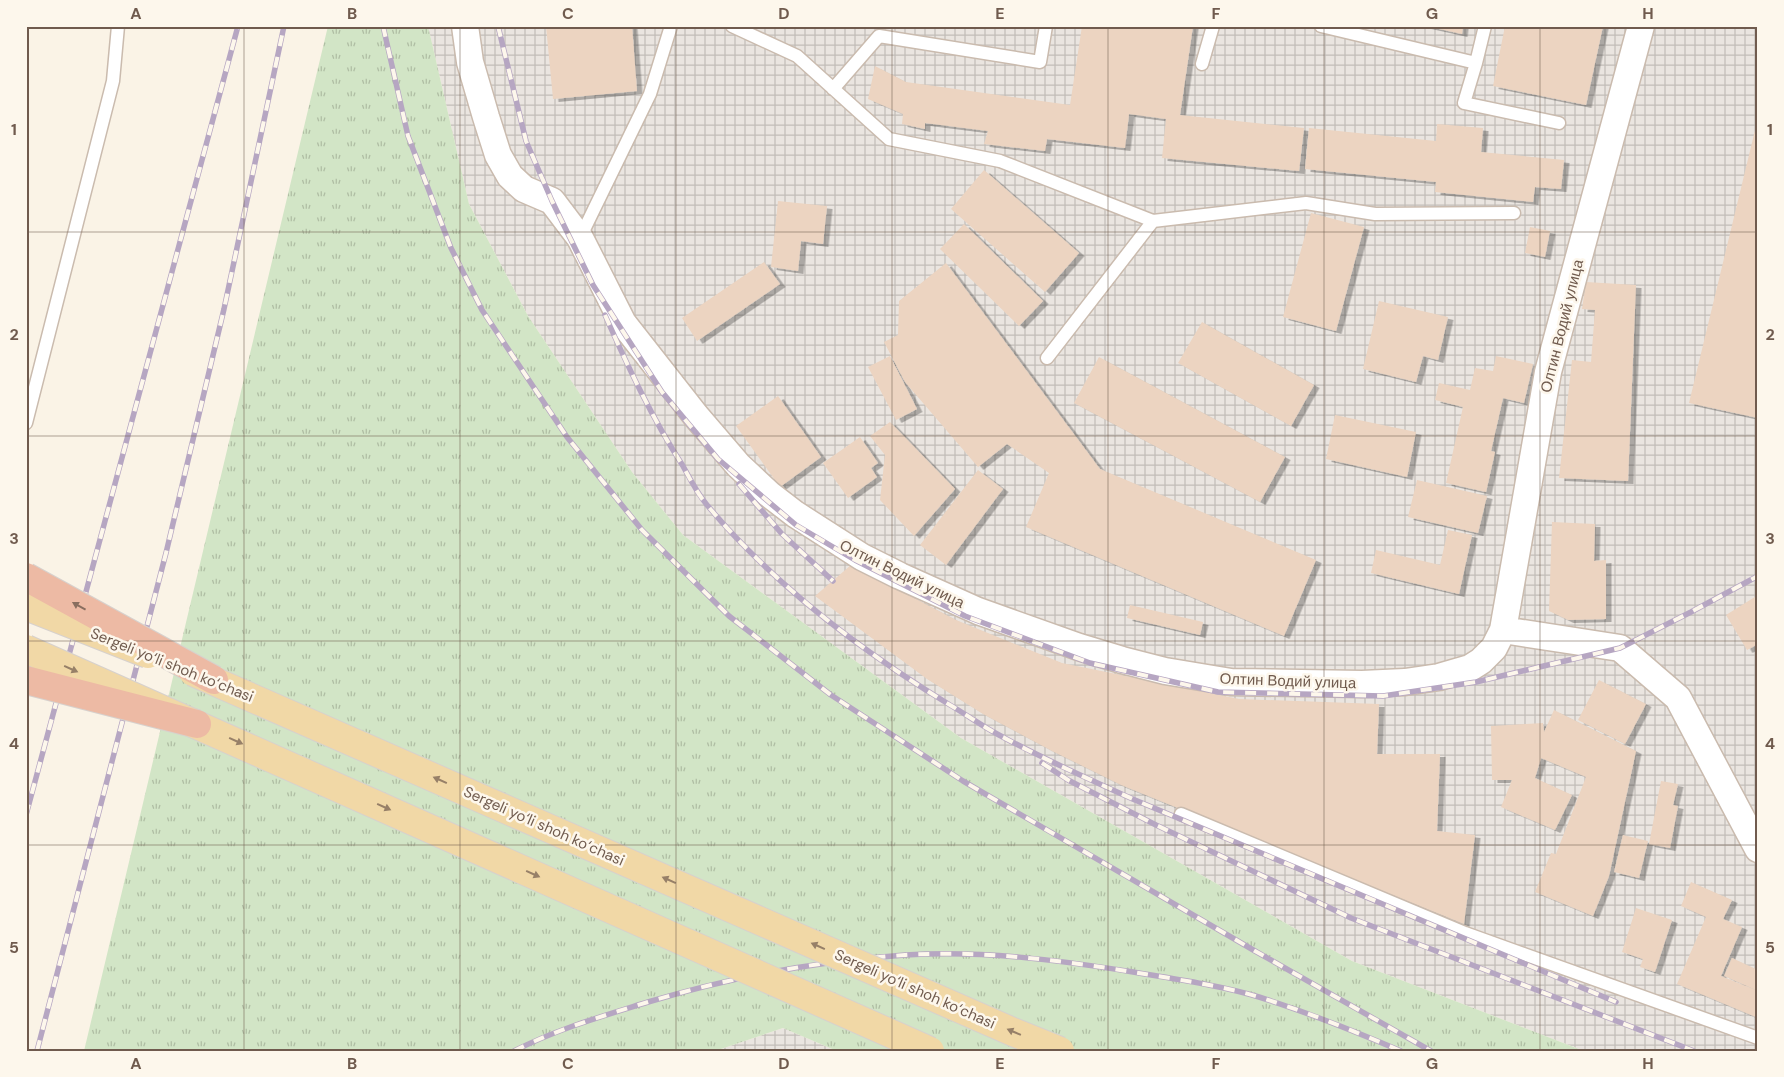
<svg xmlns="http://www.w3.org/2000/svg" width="1784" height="1077" viewBox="0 0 1784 1077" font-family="'DM Sans',sans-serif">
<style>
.industrial{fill:url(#industrial-grid)}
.grass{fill:url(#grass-tufts)}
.building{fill:#ecd4c1;filter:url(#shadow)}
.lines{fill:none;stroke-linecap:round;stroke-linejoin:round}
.lane-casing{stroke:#cabbae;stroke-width:15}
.street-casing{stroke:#cabbae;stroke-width:29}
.lane{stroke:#fff;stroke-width:12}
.street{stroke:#fff;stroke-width:26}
.rail-casing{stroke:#b6a6c2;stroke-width:5.5}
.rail{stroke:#fdf7ec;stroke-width:4;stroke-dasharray:11;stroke-linecap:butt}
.primary-bridge-casing{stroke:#d7d1cd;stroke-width:30;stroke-linecap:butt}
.highway-bridge-casing{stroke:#d7d1cd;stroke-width:30;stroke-linecap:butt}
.primary-bridge{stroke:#f1d8a6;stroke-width:28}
.highway-bridge{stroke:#edbaa4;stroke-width:28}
.oneway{fill:#896e5f}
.oneway2{fill:#978068}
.grid{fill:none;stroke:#705b4e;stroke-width:1;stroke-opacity:0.55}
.labels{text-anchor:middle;stroke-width:5;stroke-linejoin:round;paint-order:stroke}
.street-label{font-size:15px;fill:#705b4e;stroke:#fdf7ec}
.neatline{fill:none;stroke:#705b4e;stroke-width:2}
.grid-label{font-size:16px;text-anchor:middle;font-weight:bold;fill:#705b4e}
</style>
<defs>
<pattern id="industrial-grid" width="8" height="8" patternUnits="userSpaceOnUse" patternTransform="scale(1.25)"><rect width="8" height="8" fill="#eae5e0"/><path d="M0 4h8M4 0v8" fill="none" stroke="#c2bdb8"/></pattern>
<pattern id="grass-tufts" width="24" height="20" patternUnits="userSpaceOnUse" patternTransform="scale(1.25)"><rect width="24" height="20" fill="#d2e5c6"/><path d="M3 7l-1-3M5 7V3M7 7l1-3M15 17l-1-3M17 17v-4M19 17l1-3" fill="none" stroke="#afbda3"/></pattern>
<filter id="shadow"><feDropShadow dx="5.5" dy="3" stdDeviation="0" flood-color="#0004"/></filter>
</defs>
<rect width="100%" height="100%" fill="#faf3e6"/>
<path class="industrial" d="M 428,26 L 814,26 L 818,29 L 819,26 L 1758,26 L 1758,1051 L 1584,1051 L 1352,961 L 961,738 L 683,535 L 632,472 L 528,316 L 469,204 Z
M 783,1028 L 837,1051 L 715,1051 Z"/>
<path class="grass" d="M 328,26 L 428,26 L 469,204 L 528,316 L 632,472 L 683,535 L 961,738 L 1352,961 L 1584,1051 L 837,1051 L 783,1028 L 715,1051 L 84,1051 Z"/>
<path class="building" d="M 546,26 L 632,26 L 637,91 L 553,99 Z
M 1082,26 L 1193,26 L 1180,115 L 1304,128 L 1299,171 L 1162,158 L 1166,119 L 1129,114 L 1125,148 L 1047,139 L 1045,151 L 984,144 L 988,131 L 925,123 L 925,129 L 902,124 L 903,114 L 868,99 L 875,66 L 906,82 L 1070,105 Z
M 1426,26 L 1463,26 L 1462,34 Z
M 1505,26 L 1603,26 L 1586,105 L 1493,86 Z
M 1757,122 L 1758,122 L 1758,418 L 1689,403 Z
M 1437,124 L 1483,128 L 1481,152 L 1564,160 L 1561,189 L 1535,187 L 1533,202 L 1435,192 L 1436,182 L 1305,169 L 1309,128 L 1436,141 Z
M 984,170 L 1079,253 L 1045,292 L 951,209 Z
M 778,201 L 827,206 L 823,244 L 801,241 L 798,271 L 771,267 Z
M 1311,213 L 1364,227 L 1336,331 L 1283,317 Z
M 964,224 L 1043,301 L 1019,326 L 940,249 Z
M 1530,227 L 1550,231 L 1545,257 L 1525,253 Z
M 764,262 L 780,284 L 697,341 L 682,318 Z
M 946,263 L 1100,469 L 1316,560 L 1284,636 L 1026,527 L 1049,473 L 1007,444 L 978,467 L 905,382 L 884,342 L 898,335 L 899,301 Z
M 1586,282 L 1636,285 L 1628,481 L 1559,478 L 1572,360 L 1591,362 L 1595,310 L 1582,309 Z
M 1379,301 L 1448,317 L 1438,360 L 1423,356 L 1416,382 L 1363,369 Z
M 1202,322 L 1314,385 L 1291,426 L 1178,363 Z
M 890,356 L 917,409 L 896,420 L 868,367 Z
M 1496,356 L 1533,364 L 1524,403 L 1503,398 L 1491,451 L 1495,452 L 1486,492 L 1446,483 L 1463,407 L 1435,400 L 1439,383 L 1470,390 L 1475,368 L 1493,371 Z
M 1099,357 L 1285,457 L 1260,502 L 1074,403 Z
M 778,396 L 821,457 L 780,487 L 736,426 Z
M 1335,415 L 1416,432 L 1407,477 L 1326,459 Z
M 890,422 L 955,489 L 914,536 L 880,500 L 885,455 L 870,436 Z
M 860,437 L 878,463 L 871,468 L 877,477 L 848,498 L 823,463 Z
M 978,470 L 1003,489 L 946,565 L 920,545 Z
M 1417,480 L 1487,496 L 1478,533 L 1408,517 Z
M 1552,522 L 1595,524 L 1594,561 L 1606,560 L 1606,619 L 1568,620 L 1549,611 Z
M 1448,530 L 1472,535 L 1459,594 L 1371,573 L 1376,550 L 1440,565 Z
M 851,565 L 956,620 L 1062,663 L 1239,699 L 1379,704 L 1377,754 L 1440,754 L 1437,831 L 1475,835 L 1464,924 L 1121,785 L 1052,751 L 983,714 L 927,679 L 815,596 Z
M 1758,595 L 1758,644 L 1747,650 L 1726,615 Z
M 1130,605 L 1203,622 L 1200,635 L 1127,618 Z
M 1599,680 L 1646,704 L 1625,744 L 1578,720 Z
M 1554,710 L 1636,751 L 1609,876 L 1593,916 L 1535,892 L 1551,853 L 1556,854 L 1586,777 L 1541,758 L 1535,778 L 1572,795 L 1555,830 L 1501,807 L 1512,780 L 1492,780 L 1491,726 L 1543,723 L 1544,732 Z
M 1661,781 L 1678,784 L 1673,805 L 1678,806 L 1670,848 L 1649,844 Z
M 1623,835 L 1648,841 L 1639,878 L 1614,872 Z
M 1691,882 L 1732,900 L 1723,919 L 1742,927 L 1721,976 L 1758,991 L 1758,1018 L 1677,984 L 1706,917 L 1681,906 Z
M 1636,908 L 1672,920 L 1655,972 L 1640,967 L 1643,959 L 1622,952 Z
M 1732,958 L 1758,970 L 1758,991 L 1724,976 Z"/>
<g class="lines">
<defs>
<path id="lane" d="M 732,26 L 797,56 L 889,139 L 1000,161 L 1153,221 L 1306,203 L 1375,214 L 1514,213
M 1321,26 L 1476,63 L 1485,26
M 1476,63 L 1464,103 L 1559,123
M 1202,64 L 1213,26
M 833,89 L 879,36 L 1040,62 L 1046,26
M 580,238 L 650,94 L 671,26
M 1047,358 L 1153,221
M 26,423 L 113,81 L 118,26
M 1181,814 L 1465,933 L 1758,1038"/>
<path id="street" d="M 465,26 L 470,62 L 486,117 L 498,155 L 510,176 L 524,189 L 552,201 L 580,238 L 623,323 L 696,416 L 738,465 L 769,494 L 795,514 L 862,557 L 900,576 L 978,611 L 1079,647 L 1122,660 L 1165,671 L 1231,682 L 1362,684 L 1405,682 L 1439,677 L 1470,668 L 1481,661 L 1494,648 L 1503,630 L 1548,372 L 1641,26
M 1503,630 L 1620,648 L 1678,698 L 1758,849"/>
</defs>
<use href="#lane" class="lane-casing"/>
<use href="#street" class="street-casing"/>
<use href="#lane" class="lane"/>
<use href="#street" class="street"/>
<defs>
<path id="rail" d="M 383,26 L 408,136 L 451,248 L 482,310 L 567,437 L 642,530 L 729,616 L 831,695 L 963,781 L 1255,951 L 1431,1051
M 498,26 L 526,141 L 552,201 L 593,285 L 662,392 L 718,459 L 796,525 L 855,560 L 965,616 L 1090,663 L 1218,692 L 1383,696 L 1476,682 L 1620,648 L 1691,612 L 1758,576
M 605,315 C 628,367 652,418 683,466 C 690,479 697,493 707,505 C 773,584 863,652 950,705 C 967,715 982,726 999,735 C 1043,759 1089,779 1135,800 L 1616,1002
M 739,484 L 782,534 L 833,581
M 1042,763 L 1068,780 L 1156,825 L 1351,918 L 1694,1051
M 26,815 L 238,26
M 37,1051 L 166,553 L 224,309 L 284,26
M 514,1051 C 557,1029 603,1016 648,1002 C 732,977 817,961 905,955 C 981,950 1058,960 1133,972 C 1174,979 1219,985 1259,997 C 1307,1012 1354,1031 1401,1051"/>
</defs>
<use href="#rail" class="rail-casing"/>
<use href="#rail" class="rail"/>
<defs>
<path id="primary-bridge" d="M 26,606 L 148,654
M 26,649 L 930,1051
M 193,672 L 1013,1032 L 1060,1051"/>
<path id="highway-bridge" d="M 26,577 L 214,680
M 26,680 L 197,724"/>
</defs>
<use href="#primary-bridge" class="primary-bridge-casing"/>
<use href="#highway-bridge" class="highway-bridge-casing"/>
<use href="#primary-bridge" class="primary-bridge"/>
<use href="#highway-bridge" class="highway-bridge"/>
</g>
<defs><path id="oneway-solid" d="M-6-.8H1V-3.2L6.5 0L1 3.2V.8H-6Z" transform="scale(1.25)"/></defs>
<use class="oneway" href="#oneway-solid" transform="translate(79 606) rotate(-151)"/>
<g class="oneway2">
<use href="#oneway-solid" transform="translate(71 669) rotate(24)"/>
<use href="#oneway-solid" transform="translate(236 741) rotate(24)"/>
<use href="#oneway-solid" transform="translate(440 780) rotate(-156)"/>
<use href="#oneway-solid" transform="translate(384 807) rotate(24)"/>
<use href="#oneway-solid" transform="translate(533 874) rotate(24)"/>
<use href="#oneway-solid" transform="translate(669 880) rotate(-156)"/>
<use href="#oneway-solid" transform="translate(818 946) rotate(-156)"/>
<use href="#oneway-solid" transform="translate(1014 1032) rotate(-157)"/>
</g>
<path class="grid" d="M 244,26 L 244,1051M 460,26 L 460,1051M 676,26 L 676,1051M 892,26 L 892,1051M 1108,26 L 1108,1051M 1324,26 L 1324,1051M 1540,26 L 1540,1051M 26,232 L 1758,232M 26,436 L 1758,436M 26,641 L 1758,641M 26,845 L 1758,845"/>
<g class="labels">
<g class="street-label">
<text transform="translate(1562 326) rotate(-76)" y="5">Олтин Водий улица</text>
<text transform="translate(902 574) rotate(26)" y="5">Олтин Водий улица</text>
<text transform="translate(172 665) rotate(22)" y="5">Sergeli yo‘li shoh ko‘chasi</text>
<text transform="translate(1288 681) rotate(2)" y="5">Олтин Водий улица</text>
<text transform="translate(544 826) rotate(24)" y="5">Sergeli yo‘li shoh ko‘chasi</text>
<text transform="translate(915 989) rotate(24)" y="5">Sergeli yo‘li shoh ko‘chasi</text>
</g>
</g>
<rect width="1784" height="1077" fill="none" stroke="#fdf7ec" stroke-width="55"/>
<rect x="28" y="28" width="1728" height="1022" class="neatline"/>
<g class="grid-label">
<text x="136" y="19">A</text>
<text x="352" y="19">B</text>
<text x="568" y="19">C</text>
<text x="784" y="19">D</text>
<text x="1000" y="19">E</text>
<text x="1216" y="19">F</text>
<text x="1432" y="19">G</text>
<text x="1648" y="19">H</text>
<text x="14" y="135">1</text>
<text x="1770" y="135">1</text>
<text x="14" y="340">2</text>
<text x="1770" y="340">2</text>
<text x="14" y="544">3</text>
<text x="1770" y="544">3</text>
<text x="14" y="749">4</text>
<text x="1770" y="749">4</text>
<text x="14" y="953">5</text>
<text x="1770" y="953">5</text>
<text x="136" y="1069">A</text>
<text x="352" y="1069">B</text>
<text x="568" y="1069">C</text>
<text x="784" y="1069">D</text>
<text x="1000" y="1069">E</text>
<text x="1216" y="1069">F</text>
<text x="1432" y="1069">G</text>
<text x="1648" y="1069">H</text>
</g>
</svg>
